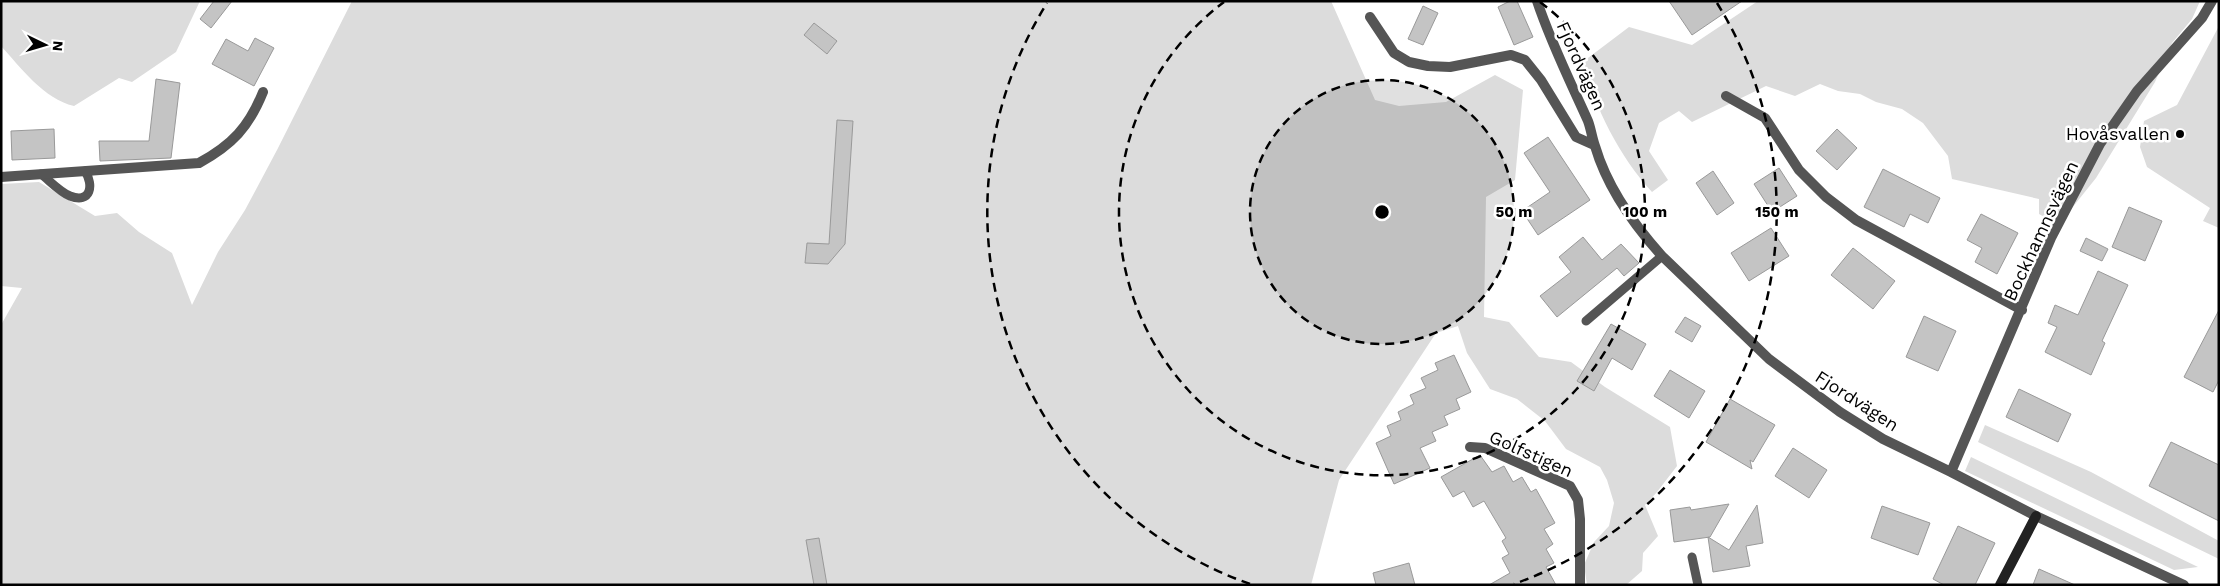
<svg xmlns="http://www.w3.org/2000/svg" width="2220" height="586" viewBox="0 0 2220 586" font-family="'Work Sans',sans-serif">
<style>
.green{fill:#dcdcdc}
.building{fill:#c4c4c4;stroke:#999}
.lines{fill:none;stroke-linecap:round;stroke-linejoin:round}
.lane{stroke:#555;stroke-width:9}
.street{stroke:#555;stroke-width:10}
.secondary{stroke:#222;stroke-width:10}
.ring{fill:none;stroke:#000;stroke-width:2.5;stroke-dasharray:9 6}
.poi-dot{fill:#000;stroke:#fff;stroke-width:2}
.labels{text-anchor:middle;stroke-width:5;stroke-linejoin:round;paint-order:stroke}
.street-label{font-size:18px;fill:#000;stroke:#fff}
.poi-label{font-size:18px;fill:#000;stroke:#fff;text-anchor:end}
.centre{fill:#000;stroke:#fff;stroke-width:2.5}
.ring-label{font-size:15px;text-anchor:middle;font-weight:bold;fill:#000;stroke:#fff;stroke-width:5;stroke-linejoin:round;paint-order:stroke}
</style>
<rect width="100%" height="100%" fill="#fff"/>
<path class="green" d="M 1,1 L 200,1 L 176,52 L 132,82 L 119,78 L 74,106 C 44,99 21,68 1,46 Z
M 352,1 L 1331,1 L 1375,100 L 1399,106 L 1446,102 L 1495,75 L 1523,90 L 1515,180 L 1486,197 L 1484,317 L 1509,322 L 1539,357 L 1571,362 L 1605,387 L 1670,427 L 1677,466 L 1657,492 L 1645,505 L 1658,536 L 1643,553 L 1642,571 L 1626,585 L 1587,585 L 1584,565 L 1594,542 L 1609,526 L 1614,503 L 1607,480 L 1600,467 L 1566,449 L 1545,421 L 1517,399 L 1490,389 L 1467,353 L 1458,326 L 1436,333 L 1339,480 L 1311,585 L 1,585 L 1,325 L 22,288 L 1,286 L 1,184 L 39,182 L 95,216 L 117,213 L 139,232 L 172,253 L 192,305 L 218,252 L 245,210 L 277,150 Z
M 1758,1 L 2200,1 L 2192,19 L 2172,43 L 2155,82 L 2096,178 L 2064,218 L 2050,220 L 2039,214 L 2039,199 L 1952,179 L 1948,156 L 1923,123 L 1902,109 L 1876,102 L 1860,94 L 1838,91 L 1820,84 L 1795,96 L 1766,86 L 1692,122 L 1679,111 L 1659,123 L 1649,151 L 1668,180 L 1652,192 C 1620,157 1594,108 1584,61 L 1629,27 L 1692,45 Z
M 2219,26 L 2219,228 L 2203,221 L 2210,208 L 2147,167 L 2140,147 L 2144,121 L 2177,105 Z
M 1985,425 L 2091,472 L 2219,541 L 2219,559 L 1978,442 Z
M 1971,457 L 2198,567 L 2174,570 L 1965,471 Z"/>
<path class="building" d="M 214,1 L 232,1 L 211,28 L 200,19 Z
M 1510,1 L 1517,1 L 1533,37 L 1514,45 L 1498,7 Z
M 1669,1 L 1742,1 L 1692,35 Z
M 1423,6 L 1438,13 L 1423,45 L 1408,39 Z
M 814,23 L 837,41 L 827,54 L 804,35 Z
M 255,38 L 274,48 L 254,86 L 212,64 L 226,39 L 248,51 Z
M 156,79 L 180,83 L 171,158 L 100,161 L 99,141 L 149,141 Z
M 837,120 L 853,121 L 845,244 L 828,264 L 805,263 L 807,243 L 829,244 Z
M 54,129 L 55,158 L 12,160 L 11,131 Z
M 1837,129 L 1857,148 L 1837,170 L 1816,151 Z
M 1548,137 L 1590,200 L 1538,235 L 1522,211 L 1550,192 L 1524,153 Z
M 1779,168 L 1797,196 L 1772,212 L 1754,184 Z
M 1883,169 L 1940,198 L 1928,223 L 1910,214 L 1904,227 L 1864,207 Z
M 1713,171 L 1734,203 L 1717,215 L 1696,183 Z
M 2129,207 L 2162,221 L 2145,261 L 2112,247 Z
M 1981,214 L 2018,233 L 1997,274 L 1975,262 L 1982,248 L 1967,240 Z
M 1771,228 L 1789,256 L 1749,281 L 1731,253 Z
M 1583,237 L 1602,260 L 1621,244 L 1639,263 L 1624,276 L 1617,268 L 1557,317 L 1540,296 L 1571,272 L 1559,257 Z
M 2086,238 L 2108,249 L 2102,261 L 2080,251 Z
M 1853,248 L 1895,281 L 1873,309 L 1831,275 Z
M 2098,271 L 2128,285 L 2102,341 L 2105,343 L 2091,375 L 2045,352 L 2057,327 L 2048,323 L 2055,305 L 2078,315 Z
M 2219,310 L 2219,380 L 2213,392 L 2184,377 Z
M 1924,316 L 1956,331 L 1938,371 L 1906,357 Z
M 1685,317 L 1701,326 L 1692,342 L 1675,332 Z
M 1611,324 L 1646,344 L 1632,370 L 1612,358 L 1594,391 L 1577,381 Z
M 1454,355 L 1471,392 L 1456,399 L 1460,409 L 1444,416 L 1448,425 L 1432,432 L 1436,441 L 1420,448 L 1430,468 L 1394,484 L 1376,443 L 1391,436 L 1387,426 L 1401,420 L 1398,412 L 1414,404 L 1410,395 L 1426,388 L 1421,378 L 1438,370 L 1435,363 Z
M 1670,370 L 1705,391 L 1689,418 L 1654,396 Z
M 2019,389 L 2071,414 L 2058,442 L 2006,417 Z
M 1730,399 L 1775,425 L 1753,462 L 1750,460 L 1752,469 L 1706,442 Z
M 2171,442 L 2219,465 L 2219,521 L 2149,486 Z
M 1793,448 L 1827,470 L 1809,498 L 1775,476 Z
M 1480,455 L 1492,472 L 1504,466 L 1513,482 L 1522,477 L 1531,492 L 1536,489 L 1555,523 L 1544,529 L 1553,544 L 1546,549 L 1554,563 L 1546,567 L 1556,585 L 1489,585 L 1510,573 L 1502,558 L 1509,554 L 1502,541 L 1506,538 L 1484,501 L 1473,507 L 1464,491 L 1453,497 L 1441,477 Z
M 1729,504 L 1710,537 L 1674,542 L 1670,510 L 1690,507 L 1691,510 Z
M 1757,505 L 1763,543 L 1746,546 L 1750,566 L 1713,572 L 1708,537 L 1729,550 Z
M 1882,506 L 1930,523 L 1918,555 L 1871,538 Z
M 1958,526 L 1995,543 L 1975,585 L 1944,585 L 1933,579 Z
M 819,538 L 827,585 L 814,585 L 806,540 Z
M 1409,563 L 1415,585 L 1376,585 L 1373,573 Z
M 2039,569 L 2075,585 L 2033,585 Z"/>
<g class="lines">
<path class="lane" d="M 41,174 C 50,181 60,192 70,196 C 91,204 94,185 85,171
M 1586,321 L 1662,256
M 1692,557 L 1698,585"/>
<path class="street" d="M 1537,1 C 1551,43 1570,81 1588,121 C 1591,129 1592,138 1595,146 C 1607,187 1634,225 1662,256 L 1769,359 L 1840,412 L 1883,439 L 1951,472 L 2036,516 L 2184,585
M 1370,17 L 1394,53 L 1409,62 L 1428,66 L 1450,67 L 1511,55 L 1525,60 L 1541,80 L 1576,137 L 1594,145
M 1726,96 L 1765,118 L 1799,170 L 1826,197 L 1856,220 L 2022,310
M 1,177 L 199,163 C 232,145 249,127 263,92
M 1470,447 L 1485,448 L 1570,486 L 1578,500 L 1580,519 L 1580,585
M 1951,472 L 2051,238 L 2100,144 L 2137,91 L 2202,18 L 2212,1"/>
<path class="secondary" d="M 2000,585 L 2036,516"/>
</g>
<circle cx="1382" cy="212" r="132" fill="#000" fill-opacity=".12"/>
<g class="ring">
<circle cx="1382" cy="212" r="132"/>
<path d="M1540 2A263 263 0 1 1 1224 2"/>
<path d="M1250 584A395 395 0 0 1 1047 3M1717 3A395 395 0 0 1 1514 584"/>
</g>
<circle class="poi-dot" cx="2180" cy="134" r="5"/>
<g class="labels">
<g class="street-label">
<text transform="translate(1581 66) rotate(66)" y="6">Fjordvägen</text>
<text transform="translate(2041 231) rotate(-65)" y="6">Bockhamnsvägen</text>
<text transform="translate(1857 401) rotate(33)" y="6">Fjordvägen</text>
<text transform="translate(1531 454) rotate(24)" y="6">Golfstigen</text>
</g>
<g class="poi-label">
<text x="2170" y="140">Hovåsvallen</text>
</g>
</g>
<circle cx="1382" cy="212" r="8" class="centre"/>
<g class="ring-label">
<text x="1514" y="217">50 m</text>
<text x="1645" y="217">100 m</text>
<text x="1777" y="217">150 m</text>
</g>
<rect width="2220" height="586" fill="none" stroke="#000000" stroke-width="5"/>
<g transform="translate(45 45) rotate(95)" stroke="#ffffff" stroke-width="4" paint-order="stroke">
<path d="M0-4L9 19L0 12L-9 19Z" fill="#000000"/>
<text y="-8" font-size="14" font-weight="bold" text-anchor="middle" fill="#000000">N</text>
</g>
</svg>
